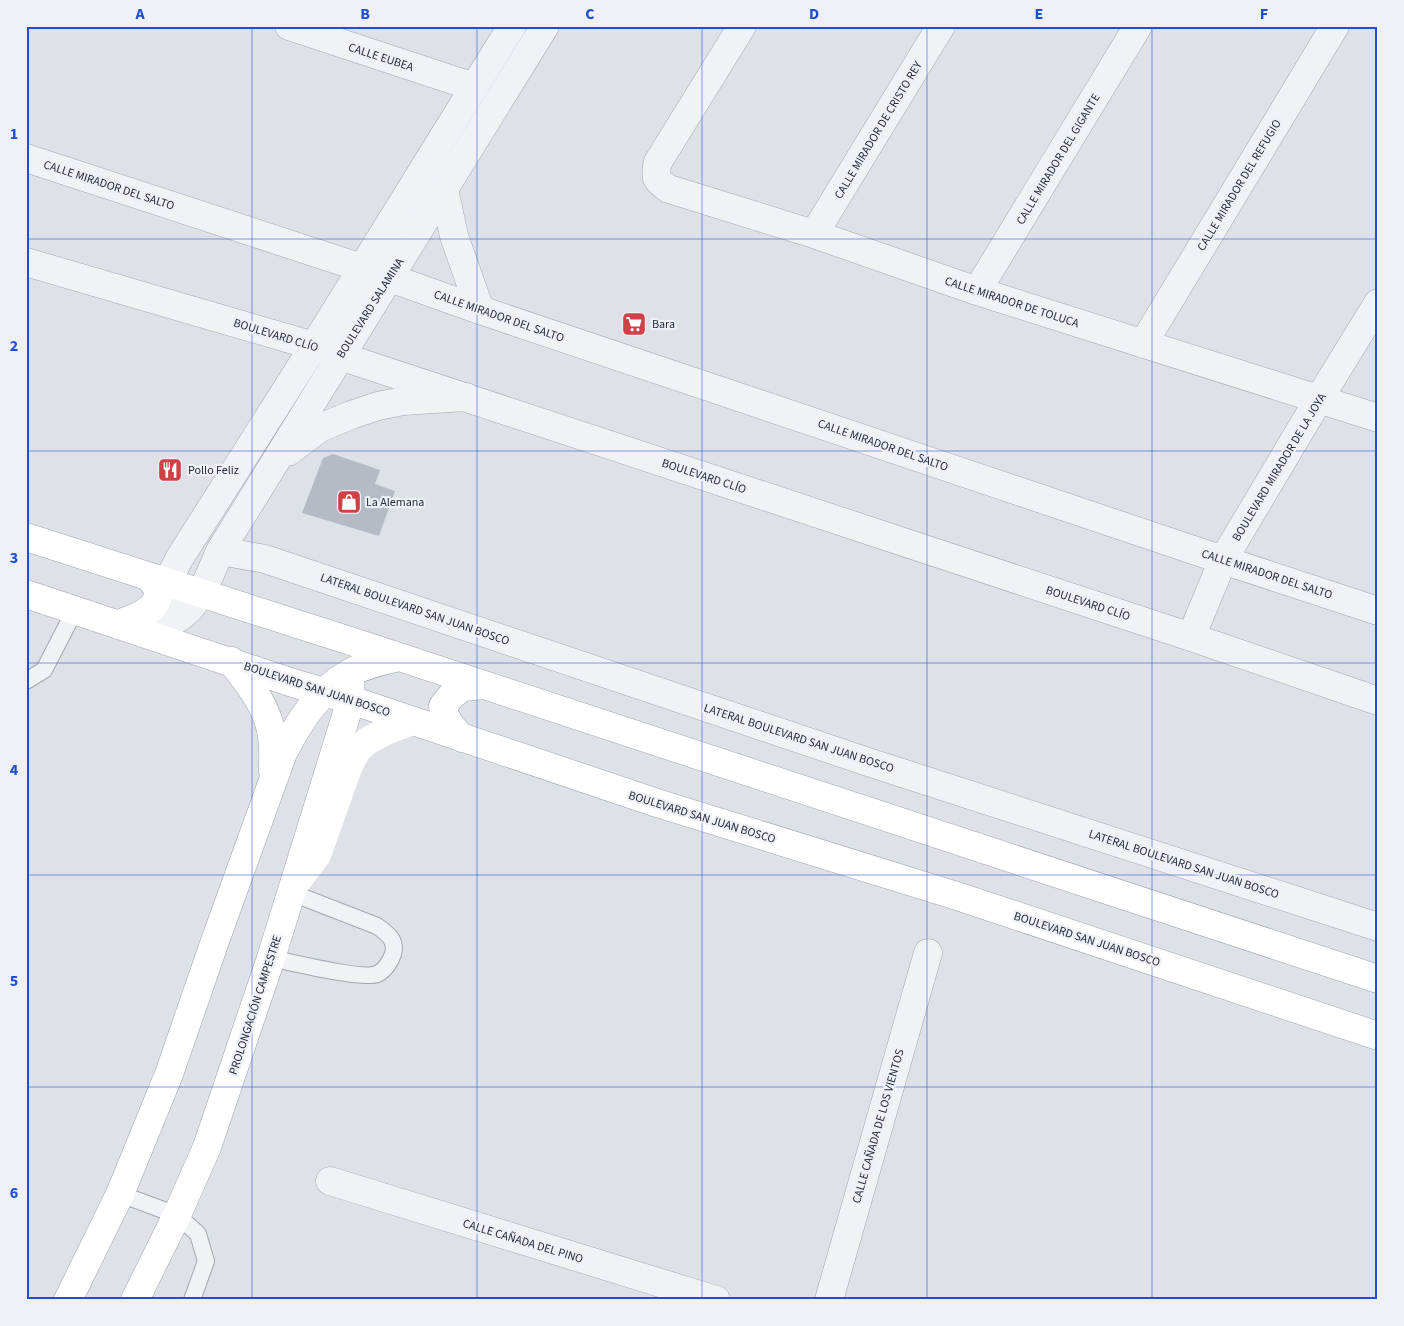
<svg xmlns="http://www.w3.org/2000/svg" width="1404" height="1326" viewBox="0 0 1404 1326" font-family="'Source Sans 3',sans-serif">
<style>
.building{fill:#b5bac5}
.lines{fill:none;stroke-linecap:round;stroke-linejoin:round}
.service-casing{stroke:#a3a7b2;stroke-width:18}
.minor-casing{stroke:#a3a7b2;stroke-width:29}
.tertiary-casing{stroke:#a3a7b2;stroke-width:29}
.primary-casing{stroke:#9da4b4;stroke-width:29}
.service{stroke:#f1f2f6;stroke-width:16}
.minor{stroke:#f1f2f6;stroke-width:28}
.tertiary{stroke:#f1f2f6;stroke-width:28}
.secondary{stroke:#fff;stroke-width:28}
.primary{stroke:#fff;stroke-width:28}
.grid{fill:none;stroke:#1d4ed8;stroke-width:1;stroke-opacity:0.55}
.labels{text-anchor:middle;stroke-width:4.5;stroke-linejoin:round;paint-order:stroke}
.street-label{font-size:12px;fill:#272d3f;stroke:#eef0f6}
.poi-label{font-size:12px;fill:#272d3f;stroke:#eef0f6;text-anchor:start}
.neatline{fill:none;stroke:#1d4ed8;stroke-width:2}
.grid-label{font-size:16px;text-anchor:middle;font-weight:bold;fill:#1d4ed8}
</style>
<rect width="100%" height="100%" fill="#dee1e8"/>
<path class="building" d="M 333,454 L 380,470 L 375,484 L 395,491 L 379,536 L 302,513 L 323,458 Z"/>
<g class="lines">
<defs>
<path id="service" d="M 26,681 L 44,670 L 75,610
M 271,958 C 289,962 364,980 377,974 C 386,970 390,962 393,954 C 397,940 387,933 377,926 L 292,893
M 120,1194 L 177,1215 L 198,1234 L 206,1261 L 192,1300"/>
<path id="minor" d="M 289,26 L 474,87
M 742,26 L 658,162 C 654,177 656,181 669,189 L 814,234 L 977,291 L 1378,418
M 26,158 L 362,268 L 480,310 L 1223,560 L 1378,611
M 814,234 L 941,26
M 26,262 L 314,346 L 340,356 L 1191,637 L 1378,701
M 977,291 L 1138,26
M 1143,344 L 1335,26
M 1191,637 L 1223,560 L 1319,399 L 1378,303
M 330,1181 L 716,1300
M 829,1300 L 928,953"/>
<path id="tertiary" d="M 444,189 L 454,236 L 480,310
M 288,452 L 320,428 L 351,415 L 378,406 L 403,401 L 466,397
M 220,551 L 265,559 L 868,762 L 1378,927
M 163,606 L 167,583 L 179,559 L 314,346 L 512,26
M 125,625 C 132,626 140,627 148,627 C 194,625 204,587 220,551 L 545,26"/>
<path id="primary" d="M 26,537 L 369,647 L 1378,979
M 26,594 L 293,683 L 351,700 L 657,803 L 957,896 L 1378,1036
M 118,624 C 132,619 157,612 158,594 C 158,588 153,582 149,577
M 231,661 C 249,684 268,707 272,736 C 274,747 273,760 273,771
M 462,738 C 453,729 444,720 443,706 L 452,695 L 463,687 L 484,685
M 68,1300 L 120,1194 L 169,1074 L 215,941 L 283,753 C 298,723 318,691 348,674 C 363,665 382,661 399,657
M 135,1300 L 177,1215 L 207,1147 L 271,958 L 351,700 L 350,683"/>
</defs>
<use href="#service" class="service-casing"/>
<use href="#minor" class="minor-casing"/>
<use href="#tertiary" class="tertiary-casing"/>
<use href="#primary" class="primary-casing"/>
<use href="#service" class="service"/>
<use href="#minor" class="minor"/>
<use href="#tertiary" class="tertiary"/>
<path class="secondary" d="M 298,880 L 317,855 L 349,765 L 358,749 L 369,740 L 386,731 L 412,721"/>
<use href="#primary" class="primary"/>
</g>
<path class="grid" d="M 252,26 L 252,1300M 477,26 L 477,1300M 702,26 L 702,1300M 927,26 L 927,1300M 1152,26 L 1152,1300M 26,239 L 1378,239M 26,451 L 1378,451M 26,663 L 1378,663M 26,875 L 1378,875M 26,1087 L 1378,1087"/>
<defs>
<symbol id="supermarket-square" viewBox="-11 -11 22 22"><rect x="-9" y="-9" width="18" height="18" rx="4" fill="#d13f47" stroke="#eef0f6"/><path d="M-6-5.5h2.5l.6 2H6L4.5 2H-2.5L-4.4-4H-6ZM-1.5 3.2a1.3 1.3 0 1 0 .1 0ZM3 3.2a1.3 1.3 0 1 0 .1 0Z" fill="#fff"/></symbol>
<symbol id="restaurant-square" viewBox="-11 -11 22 22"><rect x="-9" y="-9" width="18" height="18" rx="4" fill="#d13f47" stroke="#eef0f6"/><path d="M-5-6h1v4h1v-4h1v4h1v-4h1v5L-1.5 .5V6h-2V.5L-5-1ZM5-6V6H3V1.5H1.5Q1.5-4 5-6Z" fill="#fff"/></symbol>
<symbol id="shop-square" viewBox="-11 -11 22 22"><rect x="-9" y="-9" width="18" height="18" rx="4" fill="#d13f47" stroke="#eef0f6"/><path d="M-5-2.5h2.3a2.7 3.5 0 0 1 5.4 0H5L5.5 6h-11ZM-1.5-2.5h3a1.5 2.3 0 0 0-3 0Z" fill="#fff"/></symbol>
</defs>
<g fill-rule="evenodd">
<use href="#supermarket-square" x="620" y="310" width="28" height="28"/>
<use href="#restaurant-square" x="156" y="456" width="28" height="28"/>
<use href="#shop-square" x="335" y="488" width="28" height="28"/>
</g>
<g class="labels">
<g class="street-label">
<text transform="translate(381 57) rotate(18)" y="4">CALLE EUBEA</text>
<text transform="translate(878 130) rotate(-59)" y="4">CALLE MIRADOR DE CRISTO REY</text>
<text transform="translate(1058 159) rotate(-59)" y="4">CALLE MIRADOR DEL GIGANTE</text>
<text transform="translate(109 185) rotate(18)" y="4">CALLE MIRADOR DEL SALTO</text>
<text transform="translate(1239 185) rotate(-59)" y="4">CALLE MIRADOR DEL REFUGIO</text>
<text transform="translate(1012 302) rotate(18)" y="4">CALLE MIRADOR DE TOLUCA</text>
<text transform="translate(370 308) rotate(-58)" y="4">BOULEVARD SALAMINA</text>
<text transform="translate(499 316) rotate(19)" y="4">CALLE MIRADOR DEL SALTO</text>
<text transform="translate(276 335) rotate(17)" y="4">BOULEVARD CLÍO</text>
<text transform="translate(883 445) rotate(19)" y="4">CALLE MIRADOR DEL SALTO</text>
<text transform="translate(1279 467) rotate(-59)" y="4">BOULEVARD MIRADOR DE LA JOYA</text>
<text transform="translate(704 476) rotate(18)" y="4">BOULEVARD CLÍO</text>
<text transform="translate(1267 574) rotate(18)" y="4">CALLE MIRADOR DEL SALTO</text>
<text transform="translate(1088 603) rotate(18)" y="4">BOULEVARD CLÍO</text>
<text transform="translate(415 609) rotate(19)" y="4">LATERAL BOULEVARD SAN JUAN BOSCO</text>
<text transform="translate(317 689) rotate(18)" y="4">BOULEVARD SAN JUAN BOSCO</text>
<text transform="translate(799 738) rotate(18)" y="4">LATERAL BOULEVARD SAN JUAN BOSCO</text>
<text transform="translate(702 817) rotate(17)" y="4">BOULEVARD SAN JUAN BOSCO</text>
<text transform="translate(1184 864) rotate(18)" y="4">LATERAL BOULEVARD SAN JUAN BOSCO</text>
<text transform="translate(1087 939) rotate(18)" y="4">BOULEVARD SAN JUAN BOSCO</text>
<text transform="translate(255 1005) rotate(-72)" y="4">PROLONGACIÓN CAMPESTRE</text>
<text transform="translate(878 1126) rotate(-74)" y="4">CALLE CAÑADA DE LOS VIENTOS</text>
<text transform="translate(523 1241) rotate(17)" y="4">CALLE CAÑADA DEL PINO</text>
</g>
<g class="poi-label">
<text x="652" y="328">Bara</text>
<text x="188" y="474">Pollo Feliz</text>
<text x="366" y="506">La Alemana</text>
</g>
</g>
<rect width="1404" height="1326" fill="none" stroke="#eef0f6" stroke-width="55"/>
<rect x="28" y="28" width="1348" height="1270" class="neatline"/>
<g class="grid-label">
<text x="140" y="19">A</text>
<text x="365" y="19">B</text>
<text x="590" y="19">C</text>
<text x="814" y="19">D</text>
<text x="1039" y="19">E</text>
<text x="1264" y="19">F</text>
<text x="14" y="139">1</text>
<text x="14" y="351">2</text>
<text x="14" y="563">3</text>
<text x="14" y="775">4</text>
<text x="14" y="986">5</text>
<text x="14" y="1198">6</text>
</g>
</svg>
